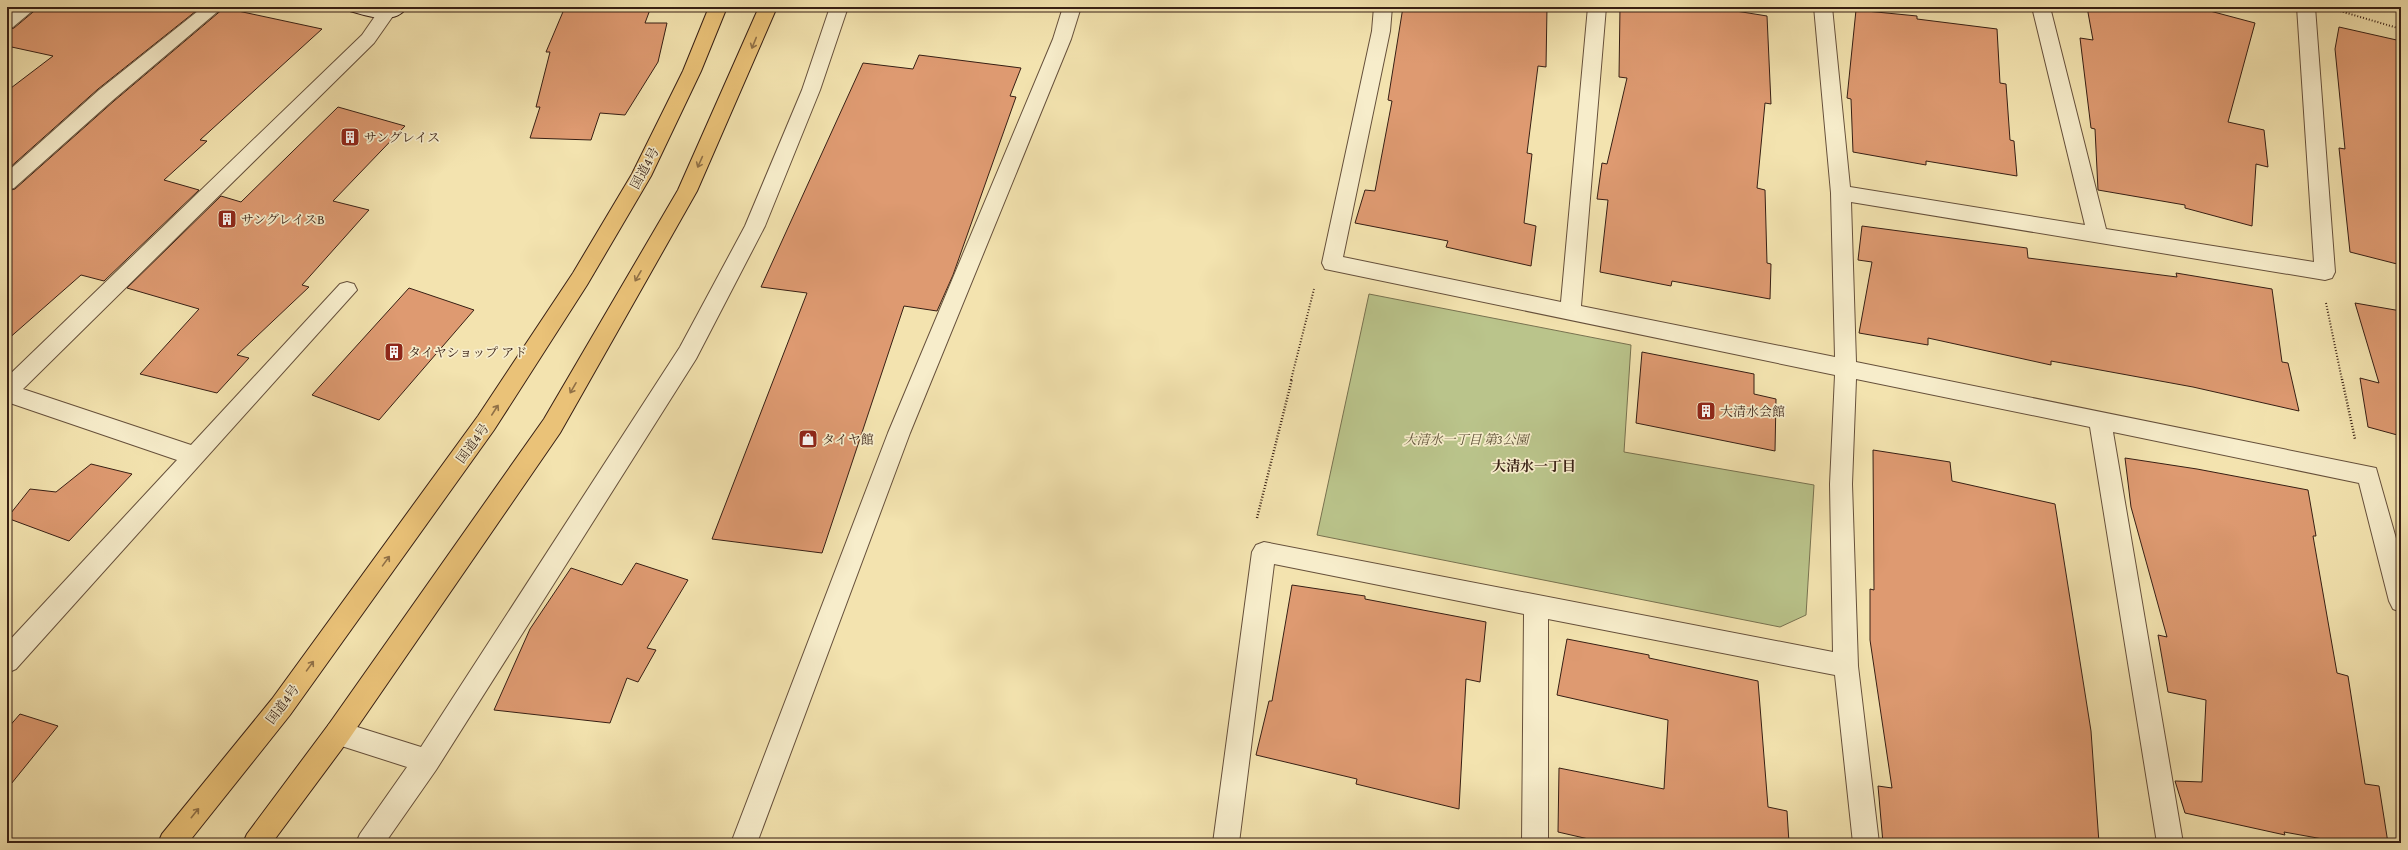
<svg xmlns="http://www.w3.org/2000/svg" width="2408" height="850" viewBox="0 0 2408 850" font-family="'Gentium Book Plus','Noto Serif JP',serif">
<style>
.green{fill:#bac48b;stroke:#787250}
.building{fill:#de9a71;stroke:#371f14}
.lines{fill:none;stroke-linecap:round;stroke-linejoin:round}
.street-casing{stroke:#66503b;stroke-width:2}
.secondary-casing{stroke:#371f14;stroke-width:2}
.highway-casing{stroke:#371f14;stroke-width:2}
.path-far1{stroke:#371f14;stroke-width:2;stroke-dasharray:1 2;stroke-linecap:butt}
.path{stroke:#371f14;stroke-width:2.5;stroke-dasharray:1 2;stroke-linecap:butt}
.street{fill:#f7edcb;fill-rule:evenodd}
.secondary{fill:#f7edcb;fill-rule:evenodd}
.highway{fill:#eac278;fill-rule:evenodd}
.oneway{stroke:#907046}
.labels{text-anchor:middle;stroke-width:3.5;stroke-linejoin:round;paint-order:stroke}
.poi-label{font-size:13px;fill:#371f14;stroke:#f7edcb;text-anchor:start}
.street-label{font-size:13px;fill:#371f14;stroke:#f7edcb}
.park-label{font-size:13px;font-style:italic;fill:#5e5138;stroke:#f7edcb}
.neighbourhood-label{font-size:14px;font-weight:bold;fill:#371f14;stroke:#f7edcb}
</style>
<rect width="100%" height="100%" fill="#f3e3af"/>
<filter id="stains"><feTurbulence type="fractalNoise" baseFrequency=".005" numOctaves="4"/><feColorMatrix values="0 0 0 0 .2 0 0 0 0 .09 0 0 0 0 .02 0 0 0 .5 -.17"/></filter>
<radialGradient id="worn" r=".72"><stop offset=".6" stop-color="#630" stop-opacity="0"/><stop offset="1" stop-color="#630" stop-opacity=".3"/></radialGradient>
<path class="green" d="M 1369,294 L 1631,345 L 1624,452 L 1814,485 L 1806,615 L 1780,627 L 1317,535 Z"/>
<path class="building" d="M 39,7 L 201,7 L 98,89 L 7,170 L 7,91 L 53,56 L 7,46 L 7,30 L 14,28 Z
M 565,7 L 651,7 L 645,23 L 667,23 L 658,62 L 625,115 L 600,113 L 591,140 L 530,138 L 540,107 L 536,107 L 550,52 L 546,52 Z
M 1403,7 L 1547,7 L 1546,67 L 1538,66 L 1527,153 L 1532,154 L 1524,223 L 1536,226 L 1531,266 L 1446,247 L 1448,241 L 1355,223 L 1365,190 L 1375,191 L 1392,101 L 1388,100 Z
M 1620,7 L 1711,7 L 1767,16 L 1771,104 L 1765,103 L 1757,188 L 1765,190 L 1767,263 L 1771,264 L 1770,299 L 1672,281 L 1671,286 L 1600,272 L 1608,200 L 1597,199 L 1602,163 L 1607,164 L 1627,78 L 1619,77 Z
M 2087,7 L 2195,7 L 2255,23 L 2228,122 L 2264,130 L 2268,167 L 2256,164 L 2252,226 L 2185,208 L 2185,205 L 2098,190 L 2095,129 L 2091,128 L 2080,38 L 2093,40 Z
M 224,8 L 322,29 L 200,140 L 207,141 L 164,180 L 199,190 L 104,281 L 81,275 L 7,340 L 7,191 L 15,189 L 114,101 Z
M 1856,10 L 1917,16 L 1917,19 L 1997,29 L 2000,83 L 2006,84 L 2010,140 L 2014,141 L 2017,176 L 1926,161 L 1926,165 L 1853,152 L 1851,99 L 1847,98 Z
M 2339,27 L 2401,41 L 2401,265 L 2350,252 L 2339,148 L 2345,149 L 2335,49 Z
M 919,55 L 1021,68 L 1010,96 L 1016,97 L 953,275 L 937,311 L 904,306 L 822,553 L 712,539 L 807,293 L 761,287 L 863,63 L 913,69 Z
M 338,107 L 405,126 L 333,201 L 369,210 L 302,285 L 309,287 L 237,355 L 249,358 L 217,393 L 140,374 L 199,309 L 127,288 L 221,196 L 241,202 Z
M 1862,226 L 2027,248 L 2028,258 L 2177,277 L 2176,273 L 2272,289 L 2282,362 L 2288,363 L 2299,411 L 2193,387 L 2051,361 L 2051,365 L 1928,338 L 1928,345 L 1859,333 L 1872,262 L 1858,260 Z
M 409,288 L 474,310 L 379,420 L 312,395 Z
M 2355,303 L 2401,311 L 2401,436 L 2368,427 L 2360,378 L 2379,383 Z
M 1642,352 L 1754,374 L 1754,394 L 1776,399 L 1775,451 L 1636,423 Z
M 1873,450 L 1950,462 L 1952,481 L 2055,504 L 2091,731 L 2099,843 L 1883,843 L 1878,786 L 1892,788 L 1870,640 L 1870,589 L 1874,590 Z
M 2125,458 L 2197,469 L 2308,490 L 2316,536 L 2313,536 L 2337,673 L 2348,676 L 2365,784 L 2379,786 L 2388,843 L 2345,843 L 2284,832 L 2285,835 L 2185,813 L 2175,781 L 2202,782 L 2206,700 L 2168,692 L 2158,635 L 2167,637 L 2131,507 Z
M 91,464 L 132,474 L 69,541 L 7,518 L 30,489 L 56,492 Z
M 636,563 L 688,580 L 647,648 L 656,650 L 638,682 L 627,678 L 610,723 L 494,710 L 530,629 L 571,568 L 622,585 Z
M 1292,585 L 1365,596 L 1365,599 L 1486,622 L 1480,682 L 1466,679 L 1459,809 L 1356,784 L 1357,779 L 1256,755 L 1269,701 L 1272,701 Z
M 1567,639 L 1649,655 L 1649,658 L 1758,681 L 1768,807 L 1787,811 L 1789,843 L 1606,843 L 1558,832 L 1559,768 L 1664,789 L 1668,720 L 1557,695 Z
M 20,714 L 58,726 L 7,789 L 7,729 Z"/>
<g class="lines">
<defs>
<path id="street" d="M 16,7 L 37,7 L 13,27 L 7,29 L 7,14 Z
M 203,7 L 223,7 L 113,100 L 14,188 L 7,190 L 7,172 L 99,90 Z
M 386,7 L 392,9 L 395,13 L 374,43 L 23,389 L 191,445 L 340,284 L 347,282 L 354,284 L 357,290 L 16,669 L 7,673 L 7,643 L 177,460 L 7,402 L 7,377 L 362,35 L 380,9 Z
M 830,7 L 848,7 L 820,90 L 765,226 L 696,359 L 436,770 L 385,843 L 356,843 L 360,834 L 407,767 L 329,742 L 325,733 L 329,724 L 338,721 L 421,747 L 680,347 L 745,226 L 802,90 Z
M 1063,7 L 1081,7 L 1071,39 L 910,433 L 757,843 L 731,843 L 888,433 L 1053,39 Z
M 1374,7 L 1392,7 L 1390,31 L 1343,257 L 1561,302 L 1588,7 L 1606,7 L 1581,306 L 1835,357 L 1831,193 L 1814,7 L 1832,7 L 1850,187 L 2085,225 L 2032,7 L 2050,7 L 2106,229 L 2314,262 L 2297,7 L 2315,7 L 2335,272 L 2332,278 L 2325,280 L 1851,202 L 1856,362 L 2376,468 L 2401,556 L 2401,612 L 2393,609 L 2389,601 L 2359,483 L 2113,432 L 2183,843 L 2157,843 L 2090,427 L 1856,379 L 1852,484 L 1858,666 L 1879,843 L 1853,843 L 1835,675 L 1548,619 L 1548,843 L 1522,843 L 1524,614 L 1274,564 L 1239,843 L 1213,843 L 1252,552 L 1256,545 L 1264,542 L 1833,652 L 1830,484 L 1835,375 L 1325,269 L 1322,263 L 1372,31 Z"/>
<path id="secondary" d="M 347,7 L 407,7 C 395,26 367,16 350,11 Z"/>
<path id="highway" d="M 709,7 L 727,7 L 701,71 L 651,176 L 587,285 L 494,430 L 290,715 L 188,843 L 158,843 L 162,834 L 272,699 L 478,416 L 573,273 L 632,174 L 683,71 Z
M 759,7 L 777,7 L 697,191 L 560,433 L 347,742 L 272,843 L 243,843 L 247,834 L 329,724 L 544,419 L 678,190 Z"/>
</defs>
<use href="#street" class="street-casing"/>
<use href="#secondary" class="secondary-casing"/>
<use href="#highway" class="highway-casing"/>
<path class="path-far1" d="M 2340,11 L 2401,29
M 2326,303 L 2342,380
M 1291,380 L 1314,289"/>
<path class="path" d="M 2342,379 L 2355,439
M 1257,518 L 1292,379"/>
<use href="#street" class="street"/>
<use href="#secondary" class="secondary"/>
<use href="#highway" class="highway"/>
</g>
<defs><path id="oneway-shaft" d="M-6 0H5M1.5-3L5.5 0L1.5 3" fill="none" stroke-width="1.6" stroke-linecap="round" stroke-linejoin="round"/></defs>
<g class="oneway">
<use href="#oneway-shaft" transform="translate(754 43) rotate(112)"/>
<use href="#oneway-shaft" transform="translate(700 162) rotate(114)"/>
<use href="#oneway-shaft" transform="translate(638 276) rotate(120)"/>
<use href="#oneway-shaft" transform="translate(573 388) rotate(120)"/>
<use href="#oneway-shaft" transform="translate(495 410) rotate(-57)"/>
<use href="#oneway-shaft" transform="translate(386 561) rotate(-54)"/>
<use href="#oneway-shaft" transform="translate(310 666) rotate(-54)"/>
<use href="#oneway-shaft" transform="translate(195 813) rotate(-51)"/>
</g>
<defs>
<symbol id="building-square" viewBox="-11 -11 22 22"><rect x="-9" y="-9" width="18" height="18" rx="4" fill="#8f2418" stroke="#f7edcb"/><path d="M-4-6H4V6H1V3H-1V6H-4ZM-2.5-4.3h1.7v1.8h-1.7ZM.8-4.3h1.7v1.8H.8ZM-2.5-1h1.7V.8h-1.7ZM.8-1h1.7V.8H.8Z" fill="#fff"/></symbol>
<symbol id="shop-square" viewBox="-11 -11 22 22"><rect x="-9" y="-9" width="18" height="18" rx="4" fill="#8f2418" stroke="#f7edcb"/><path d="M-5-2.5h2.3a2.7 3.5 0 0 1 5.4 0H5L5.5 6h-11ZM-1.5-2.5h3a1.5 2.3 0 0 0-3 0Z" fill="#fff"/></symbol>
</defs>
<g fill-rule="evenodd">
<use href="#building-square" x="339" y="126" width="22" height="22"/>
<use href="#building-square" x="216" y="208" width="22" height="22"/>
<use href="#building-square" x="383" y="341" width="22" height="22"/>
<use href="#building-square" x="1695" y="400" width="22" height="22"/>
<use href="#shop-square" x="797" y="428" width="22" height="22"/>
</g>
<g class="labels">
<g class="poi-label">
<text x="364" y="142">サングレイス</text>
<text x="241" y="224">サングレイスB</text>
<text x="408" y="357">タイヤショップ アド</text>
<text x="1720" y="416">大清水会館</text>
<text x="822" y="444">タイヤ館</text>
</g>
<g class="street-label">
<text transform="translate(644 168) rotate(-62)" y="5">国道4号</text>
<text transform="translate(472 443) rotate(-54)" y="5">国道4号</text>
<text transform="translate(282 704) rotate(-53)" y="5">国道4号</text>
</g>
<g class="park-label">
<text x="1466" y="444">大清水一丁目 第3公園</text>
</g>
<g class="neighbourhood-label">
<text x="1534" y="471">大清水一丁目</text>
</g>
</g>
<rect width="2408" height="850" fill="none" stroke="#f3e3af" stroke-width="24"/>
<rect x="8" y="8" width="2392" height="834" fill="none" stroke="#371f14" stroke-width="2"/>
<rect x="12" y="12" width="2384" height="826" fill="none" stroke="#371f14"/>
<rect width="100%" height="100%" filter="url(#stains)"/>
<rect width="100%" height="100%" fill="url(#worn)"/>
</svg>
